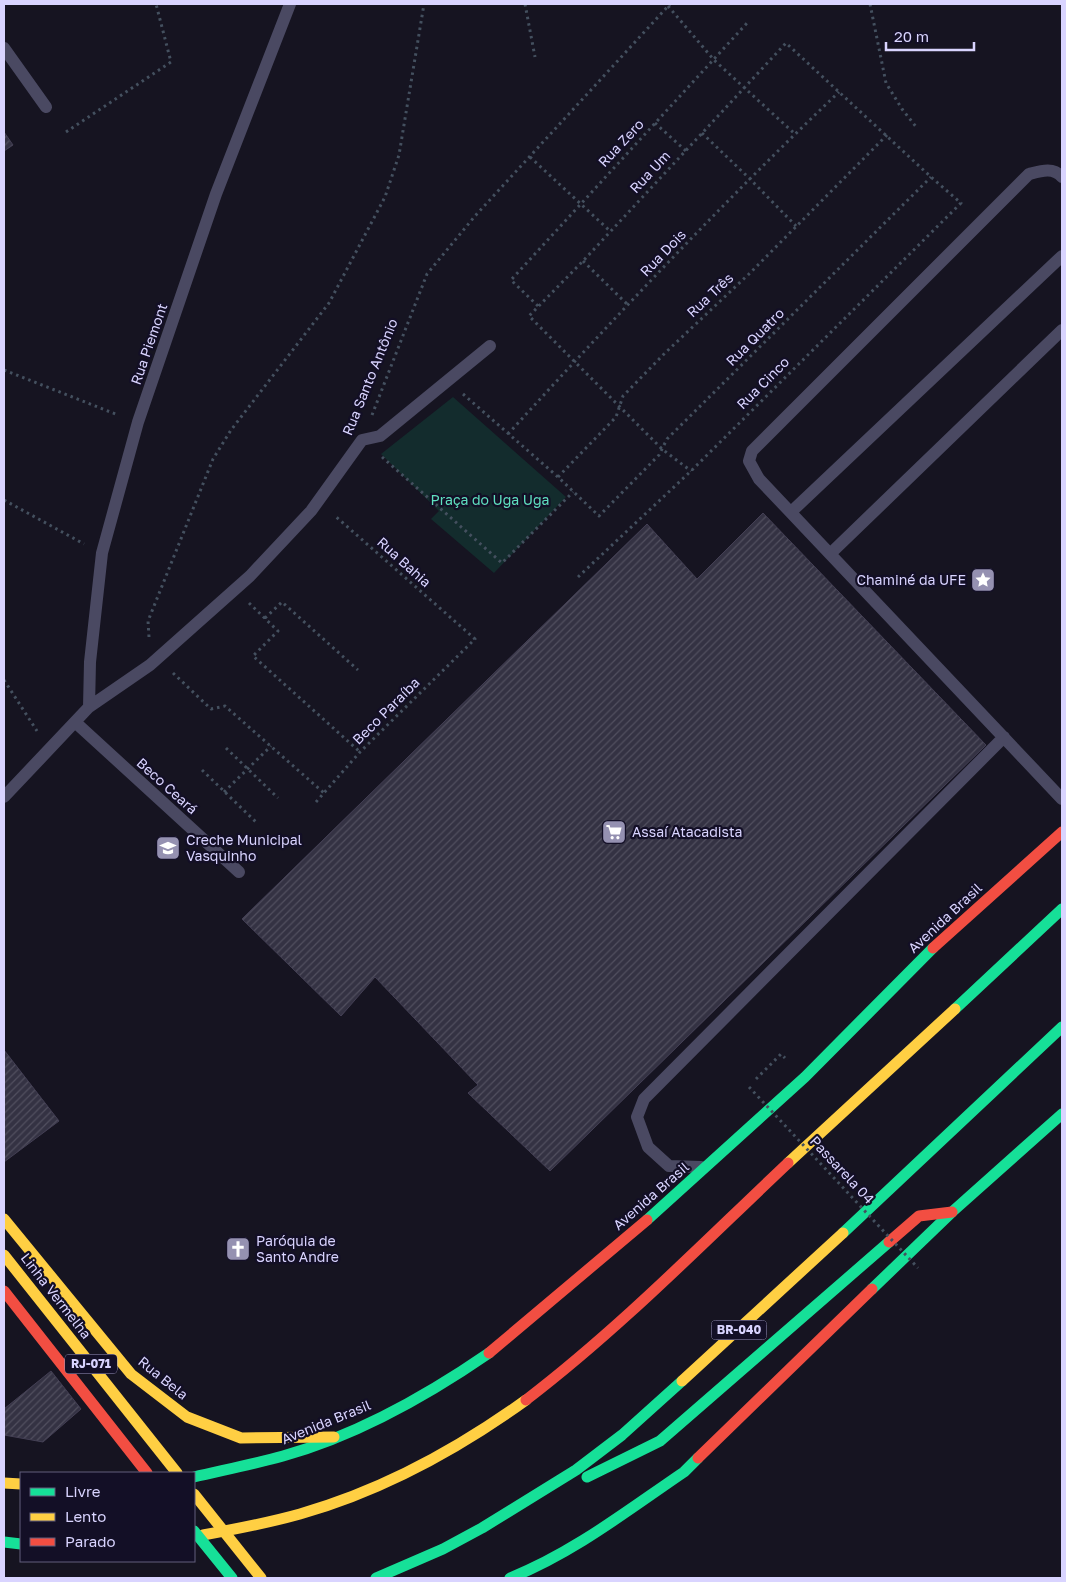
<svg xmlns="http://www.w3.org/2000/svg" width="1066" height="1582" viewBox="0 0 1066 1582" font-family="'Golos Text',sans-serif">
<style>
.park{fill:#132c2d}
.building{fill:url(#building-hatch);stroke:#433f54}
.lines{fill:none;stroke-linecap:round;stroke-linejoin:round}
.path{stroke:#44505f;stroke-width:3;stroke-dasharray:2.5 4;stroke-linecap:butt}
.lane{stroke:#4a4962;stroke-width:12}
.fast{stroke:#16e098;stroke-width:11}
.slow{stroke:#ffcf43;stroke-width:11}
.jam{stroke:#f24e42;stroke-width:11}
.path-bridge{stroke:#44505f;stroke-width:3;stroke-dasharray:2.5 4;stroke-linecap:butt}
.fast-bridge{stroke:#16e098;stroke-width:11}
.slow-bridge{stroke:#ffcf43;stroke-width:11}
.labels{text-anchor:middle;stroke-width:4.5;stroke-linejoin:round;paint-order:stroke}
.shield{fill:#130f26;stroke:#9e99be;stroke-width:1}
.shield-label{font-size:12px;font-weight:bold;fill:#d9d4ff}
.street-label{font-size:14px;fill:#d9d4ff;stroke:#130f26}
.park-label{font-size:14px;fill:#5fe0c0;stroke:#130f26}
.poi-label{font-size:14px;fill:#d9d4ff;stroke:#130f26;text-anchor:start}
</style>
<defs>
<pattern id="building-hatch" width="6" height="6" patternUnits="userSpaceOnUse" patternTransform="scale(1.25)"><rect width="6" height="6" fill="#343243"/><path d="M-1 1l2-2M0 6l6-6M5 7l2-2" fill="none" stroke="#514f5f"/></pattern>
</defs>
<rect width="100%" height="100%" fill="#161421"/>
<path class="park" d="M 453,397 L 566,497 L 494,573 L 431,519 L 439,511 L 381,454 Z"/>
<path class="building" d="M 4,132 L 13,145 L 4,151 Z
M 763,513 L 986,745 L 550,1171 L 468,1093 L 478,1085 L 375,977 L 341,1016 L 242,919 L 647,524 L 697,579 Z
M 4,1050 L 59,1121 L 4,1162 Z
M 51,1371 L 81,1409 L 43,1442 L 4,1435 L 4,1409 Z"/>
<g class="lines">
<path class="path" d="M 525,4 L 535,57
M 870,4 L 886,83 L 902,109 L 917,128
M 668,6 L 714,60 L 795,134
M 655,123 L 686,151
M 66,132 L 171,62 L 156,4
M 702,133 L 750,179 L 796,226
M 530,157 L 610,231
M 583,261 L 628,305
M 538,306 L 511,280 L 748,22
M 4,370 L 118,415
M 463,394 L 558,477 L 599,516 L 659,455 L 667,439 L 931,177
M 372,415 L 427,274 L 475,216 L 670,4
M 508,434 C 615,317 724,201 839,92
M 382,457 L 502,563 L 573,492
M 558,477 L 616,417 L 623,396 L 665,353 L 750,273 L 887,135
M 4,500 L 84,544
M 578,577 L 691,471 L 961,203 L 931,177 L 786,43 L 583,261 L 529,316 L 662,449 L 691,471
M 249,603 L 278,631 L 253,656 L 360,752
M 265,618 L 282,602 L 358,670
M 149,637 L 148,621 L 213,459 L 231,430 L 329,303 L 385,197 L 399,155 L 424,4
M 173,673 L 211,709 L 225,706 L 324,793
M 4,680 L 37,731
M 226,748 L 278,798
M 202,770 L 257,823
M 224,792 L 271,746
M 316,802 L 360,752 L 475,639 L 334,515
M 756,1079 L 781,1054 L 785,1058"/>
<path class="lane" d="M 4,48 L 46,107
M 1062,177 C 1053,167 1041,171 1029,174 L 752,451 L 749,461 L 759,479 L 1062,799
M 791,512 L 1062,256
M 830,554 L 1062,330
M 89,707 L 90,662 L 102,553 L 138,422 L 216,194 L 290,4
M 75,722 L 239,872
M 4,797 L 89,707 L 150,665 L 250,576 L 311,511 L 362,440 L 380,436 L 490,346
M 701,1167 L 669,1166 L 648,1147 L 637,1117 L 644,1099 L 1004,737"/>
<path class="fast" d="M 955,1009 L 1062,909
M 647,1220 L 805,1077 L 933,948
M 843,1233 L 1062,1027
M 872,1289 L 952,1212 L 1062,1114
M 194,1477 C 224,1470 254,1464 283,1456 C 355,1436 428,1395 489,1353
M 587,1477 L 660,1441 L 889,1242
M 4,1542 L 21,1544
M 376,1578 L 443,1549 L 482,1528 L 576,1470 L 622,1435 L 682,1381
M 510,1578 C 573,1553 628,1510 684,1472 L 698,1458"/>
<path class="slow" d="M 788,1163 L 955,1009
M 4,1219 L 131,1374 L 187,1417 L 241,1438 L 334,1437
M 4,1255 L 177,1473
M 682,1381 L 843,1233
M 4,1483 L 21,1484
M 203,1535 C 236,1529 268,1523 300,1514 C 381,1491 458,1449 526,1400"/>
<path class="jam" d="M 933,948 L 1062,832
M 889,1242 L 919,1216 L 952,1212
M 4,1291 L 147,1473
M 489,1353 L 647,1220
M 526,1400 C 620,1328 702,1244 788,1163
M 698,1458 L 872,1289"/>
<path class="path-bridge" d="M 749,1087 L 918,1268"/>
<path class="fast-bridge" d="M 194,1531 L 232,1578"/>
<path class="slow-bridge" d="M 194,1494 L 261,1578"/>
</g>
<defs>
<symbol id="sight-square" viewBox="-11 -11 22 22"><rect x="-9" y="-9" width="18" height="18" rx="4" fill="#9591b1" stroke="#130f26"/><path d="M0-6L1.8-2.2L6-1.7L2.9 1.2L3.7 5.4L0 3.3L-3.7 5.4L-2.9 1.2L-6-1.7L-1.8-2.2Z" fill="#fff"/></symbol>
<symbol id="supermarket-square" viewBox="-11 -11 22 22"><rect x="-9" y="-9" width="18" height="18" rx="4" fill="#9591b1" stroke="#130f26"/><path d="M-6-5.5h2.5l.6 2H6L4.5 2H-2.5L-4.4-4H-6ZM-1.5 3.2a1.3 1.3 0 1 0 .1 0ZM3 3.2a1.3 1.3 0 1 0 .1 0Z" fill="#fff"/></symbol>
<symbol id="school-square" viewBox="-11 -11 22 22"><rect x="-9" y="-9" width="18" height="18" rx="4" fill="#9591b1" stroke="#130f26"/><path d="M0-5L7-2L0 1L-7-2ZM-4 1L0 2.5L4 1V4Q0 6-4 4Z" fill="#fff"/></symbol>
<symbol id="church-square" viewBox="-11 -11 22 22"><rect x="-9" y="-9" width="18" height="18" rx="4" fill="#9591b1" stroke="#130f26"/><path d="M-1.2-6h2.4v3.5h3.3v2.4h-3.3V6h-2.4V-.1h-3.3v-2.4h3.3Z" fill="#fff"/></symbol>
</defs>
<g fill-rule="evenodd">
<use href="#sight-square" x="969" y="566" width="28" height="28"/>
<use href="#supermarket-square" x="600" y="818" width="28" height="28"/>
<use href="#school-square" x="154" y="834" width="28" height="28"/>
<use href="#church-square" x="224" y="1235" width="28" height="28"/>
</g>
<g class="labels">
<g class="shield">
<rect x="711.5" y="1320.5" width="55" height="19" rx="4"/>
<rect x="65" y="1354.5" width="52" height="19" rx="4"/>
</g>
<g class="shield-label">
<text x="739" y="1334">BR-040</text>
<text x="91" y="1368">RJ-071</text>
</g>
<g class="street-label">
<text transform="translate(621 143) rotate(-47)" y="5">Rua Zero</text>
<text transform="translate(650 172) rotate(-47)" y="5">Rua Um</text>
<text transform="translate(663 253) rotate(-46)" y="5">Rua Dois</text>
<text transform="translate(710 295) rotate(-43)" y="5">Rua Três</text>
<text transform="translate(755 337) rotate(-45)" y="5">Rua Quatro</text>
<text transform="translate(149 344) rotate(-71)" y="5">Rua Piemont</text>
<text transform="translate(370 377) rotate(-68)" y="5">Rua Santo Antônio</text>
<text transform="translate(763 383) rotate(-45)" y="5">Rua Cinco</text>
<text transform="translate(404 562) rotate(42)" y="5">Rua Bahia</text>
<text transform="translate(386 711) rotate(-45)" y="5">Beco Paraíba</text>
<text transform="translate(167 786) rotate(42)" y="5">Beco Ceará</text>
<text transform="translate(945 918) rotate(-43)" y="5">Avenida Brasil</text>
<text transform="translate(842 1170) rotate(47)" y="5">Passarela 04</text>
<text transform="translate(651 1196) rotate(-41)" y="5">Avenida Brasil</text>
<text transform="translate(56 1296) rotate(52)" y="5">Linha Vermelha</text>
<text transform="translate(163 1378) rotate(39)" y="5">Rua Bela</text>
<text transform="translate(326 1422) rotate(-22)" y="5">Avenida Brasil</text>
</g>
<g class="park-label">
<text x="490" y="505">Praça do Uga Uga</text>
</g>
<g class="poi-label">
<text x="966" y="585" text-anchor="end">Chaminé da UFE</text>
<text x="632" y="837">Assaí Atacadista</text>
<text x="186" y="845">Creche Municipal<tspan x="186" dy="16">Vasquinho</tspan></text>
<text x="256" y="1246">Paróquia de<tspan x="256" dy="16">Santo Andre</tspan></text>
</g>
</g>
<rect width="1066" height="1582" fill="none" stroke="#d9d4ff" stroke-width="10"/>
<rect x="20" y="1472" width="175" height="90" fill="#130f26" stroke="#625e7d"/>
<rect x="30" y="1488" width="25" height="8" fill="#16e098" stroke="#625e7d"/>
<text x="65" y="1497" font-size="15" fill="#d9d4ff">Livre</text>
<rect x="30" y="1513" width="25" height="8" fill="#ffcf43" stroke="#625e7d"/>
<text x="65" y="1522" font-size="15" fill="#d9d4ff">Lento</text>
<rect x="30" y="1538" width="25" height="8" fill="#f24e42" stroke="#625e7d"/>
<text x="65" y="1547" font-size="15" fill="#d9d4ff">Parado</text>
<path d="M886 42v8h88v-8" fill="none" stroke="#d9d4ff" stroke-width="2.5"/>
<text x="894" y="42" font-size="15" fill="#d9d4ff" stroke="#130f26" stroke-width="4" paint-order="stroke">20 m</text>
</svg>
